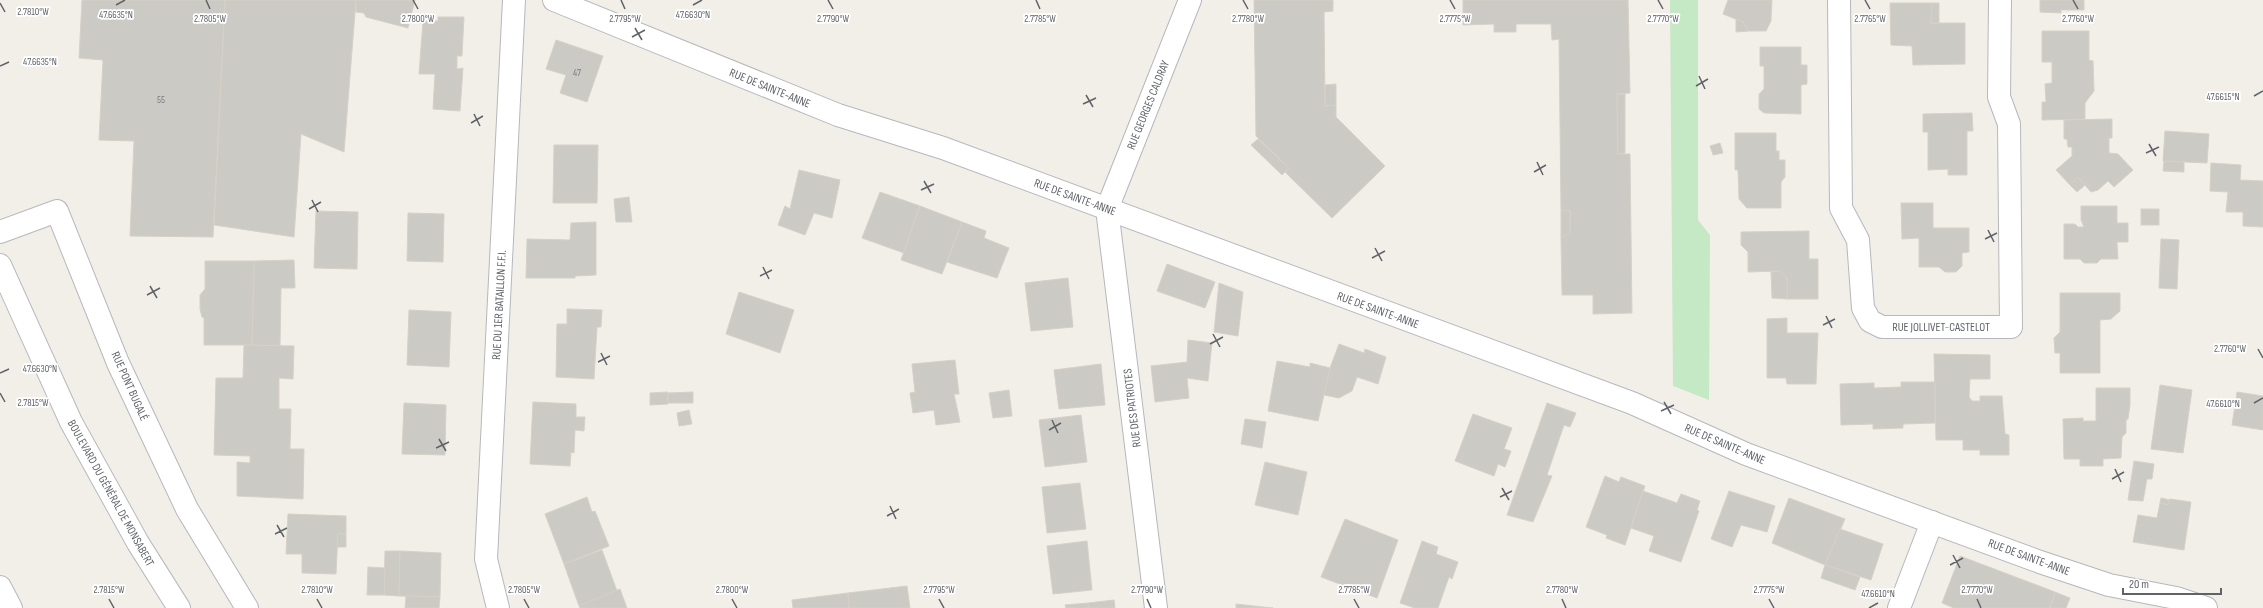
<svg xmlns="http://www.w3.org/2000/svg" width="2263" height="608" font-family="'Sofia Sans Condensed',sans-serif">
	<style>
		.green { fill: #c5e8c5 }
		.building { fill: #cccac5; stroke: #d6d1c6 }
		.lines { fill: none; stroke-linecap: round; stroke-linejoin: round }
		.minor-casing { stroke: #b5b8bc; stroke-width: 24 }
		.tertiary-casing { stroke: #b5b8bc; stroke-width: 24 }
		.secondary-casing { stroke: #b6babf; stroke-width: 24 }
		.minor { stroke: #fff; stroke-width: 22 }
		.tertiary { stroke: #fff; stroke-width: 22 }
		.secondary { stroke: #fff; stroke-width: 22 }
		.ticks { fill: none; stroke: #5f6368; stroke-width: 1.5 }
		.labels { text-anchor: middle; stroke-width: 3.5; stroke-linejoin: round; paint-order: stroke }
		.number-label { font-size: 10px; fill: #7a7d7f }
		.street-label { font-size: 12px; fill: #5f6368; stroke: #fff }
		.ticks-label { font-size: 10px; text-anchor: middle; fill: #5f6368; stroke: #fff; stroke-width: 3.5; stroke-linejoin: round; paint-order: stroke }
	</style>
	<rect width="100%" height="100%" fill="#f1efe8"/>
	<path class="green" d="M1670,0h28v220l12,15 -1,165 -36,-14z"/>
	<g class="building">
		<path d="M82,0h143l-12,237 -83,-1 4,-95 -35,-1 4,-80 -24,-2z"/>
		<path d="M225,0h131l-12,152 -43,-18 -7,103 -80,-12z"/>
		<path d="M356,0h59l-7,28 -42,-11 -2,-4 -8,-1z"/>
		<path d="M1254,0h79v11l-9,1 1,94 11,-1v12l49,49 -53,52 -47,-46 4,-4 -33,-32z"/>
		<path d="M1463,0h165l2,93 -13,1 1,60h12l2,159 -39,1v-19h-31l-1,-56 2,-3 7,-2v-23l-9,-1 -2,-171 -7,1 -1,-16h-35v8h-22v-8l-31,1z"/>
		<path d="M1728,0h44l-1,21 -5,10h-17l-6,-9 -20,-8z"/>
		<path d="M2040,0h44v10h-23v3l-21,-1z"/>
		<path d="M1890,3h42l-1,20h34v41l-52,1 -1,-19 -21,-1z"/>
		<path d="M1932,3h7v20h-8z"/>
		<path d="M438,17h26l-2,39h-5v13l6,-1 -3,43 -27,-2 2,-35h-16l4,-53h15z"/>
		<path d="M1736,19l7,3 6,9 -13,1z"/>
		<path d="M2042,31h47v29l4,1 1,30 -9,12v16l-43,1v-18h4l-1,-18 7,-1v-21h-10z"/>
		<path d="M556,40l47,16 -16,46 -27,-9 6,-18 -20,-6z"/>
		<path d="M1760,47h41v18h6v19l-6,1v29l-37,-1 -5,-4v-15l5,-5v-23h-4z"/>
		<path d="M1336,84v21l-11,1v-21z"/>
		<path d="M1617,94h8v59l-7,1z"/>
		<path d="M1972,113l1,18h-6v44h-19v-6l-20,1v-38h-5v-18z"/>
		<path d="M2112,119v19h-3v15l9,1 15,16 -19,17 -6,-6 -10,9 -7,2 -13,-15 -8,8 -14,-15 16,-14v-9h-4l-1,-8h-3v-19z"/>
		<path d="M2165,131l44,3 -2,29 -44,-2z"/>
		<path d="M1735,133h41v18h3v9h6v17l-4,5v26h-34l-8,-9 -1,-29h-3z"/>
		<path d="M1258,139l31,29 -7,7 -31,-30z"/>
		<path d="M1720,143l3,10 -10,2 -3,-9z"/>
		<path d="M554,145h44l-1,58h-44z"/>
		<path d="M2164,161l20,1v10l-21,-1z"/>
		<path d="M2211,163l30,2 -1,15 23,1v46l-20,-1v-14h-17l2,-20 -18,-1z"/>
		<path d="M799,170l41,10 -8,38 -18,-5 -9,22 -27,-10 7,-19 5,3z"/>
		<path d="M2078,177l7,8 -8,7 -7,-7z"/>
		<path d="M880,192l40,14 -16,47 -42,-15z"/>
		<path d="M629,197l3,25h-16l-2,-23z"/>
		<path d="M1901,203h32v25h36v24l-7,1v13l-6,6h-11l-6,-5h-20v-29l-17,1z"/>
		<path d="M920,206l42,16 -20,52 -41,-14z"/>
		<path d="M2081,206h36v17h11v19h-11l1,17h-17l-4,4h-13l-4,-4h-16v-35h11l3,3h6l-3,-7z"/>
		<rect x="2141" y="209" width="18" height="16"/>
		<path d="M1561,210l9,1v23l-7,2 -2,3z"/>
		<path d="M316,211l42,1 -1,57 -43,-1z"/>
		<path d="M408,213l36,1 -1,48 -36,-1z"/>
		<path d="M596,222v53l-21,1v2h-49l1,-39 43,1 1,-17z"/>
		<path d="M962,222l24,9 -2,7 25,10 -12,30 -50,-16z"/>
		<path d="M1809,231v28h9v40h-31v-21l-7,-7 -32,1v-20l-7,-7v-13z"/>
		<path d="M2161,239l18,1 -2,49 -18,-1z"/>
		<path d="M294,260l1,28h-14l-1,58 -28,-1 2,-84z"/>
		<path d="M205,261h49l-2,84h-48v-27l-2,-1 -2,-8v-14l5,-6z"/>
		<path d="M1167,264l48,18 -10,26 -48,-17z"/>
		<path d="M1780,271l7,7v21l-15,-1 -1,-26z"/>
		<path d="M1068,278l5,49 -42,4 -6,-48z"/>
		<path d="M1219,283l24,9 -5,44 -24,-4z"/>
		<path d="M739,292l55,18 -14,43 -54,-19z"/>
		<path d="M2060,293h60v18l-9,8 -11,1v53h-40v-20h-5l-1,-15 6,-6z"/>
		<path d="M567,309l35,1 -1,17h-4l-3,52 -38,-2 1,-53h10z"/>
		<path d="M409,310l42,2 -2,55 -42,-2z"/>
		<path d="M1787,318v15h31l-2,51h-29l-1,-6h-19v-59z"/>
		<path d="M1188,340l24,3 -4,38 -21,-3 2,20 -34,4 -4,-36 36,-4z"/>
		<path d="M1339,344l25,9 1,-4 21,8 -8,27 -21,-7 -5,14 -13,7 -15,-3 6,-27z"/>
		<path d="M244,345l50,1 -1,33 -14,-1v31h12l-1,40h14l-1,50 -66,-3v-34l13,1v-7l-36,-1 2,-77h27z"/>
		<path d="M1934,354l56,1v24h-20l-1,18 3,4h8v-5h22l3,38 4,1v20h-29v-5h-17v-10h-27z"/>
		<path d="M955,360l4,34h-5l6,28 -24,3 -2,-15 -21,3 -3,-20 5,-1 -3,-28z"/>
		<path d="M1277,361l33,6v-4l20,5 -12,53 -50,-10z"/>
		<path d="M1101,364l4,41 -46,4 -5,-39z"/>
		<path d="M1901,382h34v41l-32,1v4l-30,1v-5l-32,1 -1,-41 34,-1v5l27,-1z"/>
		<path d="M2160,385l32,5 -9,63 -32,-4z"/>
		<path d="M2096,388h34v17l-2,14 -2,1v13l-4,4 -1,21 -18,1v7h-23v-7h-16l-1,-40 20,-1v3h13z"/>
		<path d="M1009,390l3,26 -19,2 -4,-25z"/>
		<path d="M668,392v12l-18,1v-12z"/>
		<path d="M693,392v11h-25v-10z"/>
		<path d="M2237,392l26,4v34l-31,-5z"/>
		<path d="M533,402l43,2v13h9l-1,14 -9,-1 -1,23 -3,-1 -1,14 -40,-2z"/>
		<path d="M404,403l42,2 -1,50 -43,-1z"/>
		<path d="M1547,403l29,10 -6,14 -6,-2 -17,50 5,1 -19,46 -26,-7z"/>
		<path d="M689,410l3,14 -13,2 -2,-13z"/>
		<path d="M1473,414l39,14 -8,21 7,2 -6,16 -7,-3 -4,12 -39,-15z"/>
		<path d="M1081,415l6,47 -42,5 -6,-47z"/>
		<path d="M1245,419l21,3 -4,26 -21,-4z"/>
		<path d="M2134,461l20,3 -2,15h-5l-4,22 -15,-1z"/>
		<path d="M1265,462l42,10 -9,43 -43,-10z"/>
		<path d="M1605,476l14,6 2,-5 24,9 -20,59 -19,-7 1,-3 -21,-8z"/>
		<path d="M1080,483l6,46 -39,4 -5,-46z"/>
		<path d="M1643,491l34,12 4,-9 19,7 -3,9 2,1 -18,51 -32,-11 5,-15 -23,-8z"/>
		<path d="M1729,491l46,15 -8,26 -26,-7 -9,22 -21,-8z"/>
		<path d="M587,497l5,15 3,-1 14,35 -45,18 -19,-50z"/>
		<path d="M1789,498l56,21 -20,46 -53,-22z"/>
		<path d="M2161,498l9,2 -2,5 -8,-2z"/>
		<path d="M2170,499l21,3 -7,48 -51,-8 5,-27 19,3 3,-15 8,2z"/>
		<path d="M288,514l58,2v18l-8,-1 -2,41 -34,-1v-19h-16z"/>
		<path d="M1345,519l53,21 -21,58 -56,-21z"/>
		<path d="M1840,529l43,15 -12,36 -46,-15z"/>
		<path d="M338,533l8,1v13h-9z"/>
		<path d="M1087,541l5,49 -39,4 -6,-48z"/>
		<path d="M1422,541l16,6 -2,7 22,8 -6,17 -3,-2 -11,31h-23l-15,-5z"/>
		<path d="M602,550l15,41 -38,15 -15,-42z"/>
		<path d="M385,551h15l-1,45 -15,-1z"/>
		<path d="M400,551l41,2 -1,44 -41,-1z"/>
		<path d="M1960,556l95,36 -5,16h-96l-12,-5z"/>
		<path d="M1825,565l35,12 -5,13 -34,-12z"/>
		<path d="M368,567l17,1 -1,27h-17z"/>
		<path d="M907,586l3,22h-61l-1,-15z"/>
		<path d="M620,589l7,19h-47l-1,-2z"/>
		<path d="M2055,592l15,6 -4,10h-16z"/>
		<path d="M848,593l1,15h-56l-1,-8z"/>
		<path d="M406,596l34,1 -1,11h-34z"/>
		<path d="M1114,600l1,8h-27v-5z"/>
		<path d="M1088,603v5h-22l-1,-3z"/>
		<path d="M1236,604l37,4h-37z"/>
	</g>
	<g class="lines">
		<g class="minor-casing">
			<g id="minor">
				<path d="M1839,0l2,208 17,32 5,68 7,13 12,6h129l-2,-203 -10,-27 1,-97"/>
				<path d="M0,232l57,-21 61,152 69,146 60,99"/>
				<path d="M0,587l11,21"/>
				<path d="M498,608l-12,-49 28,-559"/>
				<path d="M1156,608l-49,-399 83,-209"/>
				<path d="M1899,608l33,-86"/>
			</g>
		</g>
		<g class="tertiary-casing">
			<path id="tertiary" d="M554,0l284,115 105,33 689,255 114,51 294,108 69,23 67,13 30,10"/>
		</g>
		<g class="secondary-casing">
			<path id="secondary" d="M0,265l71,157 67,121 41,65"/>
		</g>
		<use href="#minor" class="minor"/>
		<use href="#tertiary" class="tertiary"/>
		<use href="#secondary" class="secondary"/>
	</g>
	<path class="ticks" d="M206,0l4,9M413,0l5,9M621,0l4,9M828,0l5,9M1036,0l4,9M1243,0l5,9M1450,0l5,9M1658,0l5,9M1865,0l5,9M2073,0l5,9M0,3l5,9M116,5l9,-5M693,5l9,-5M635,28l7,12M632,37l13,-7M0,66l9,-4M1699,76l6,13M1696,86l12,-7M1086,95l7,12M2254,96l9,-5M1083,104l13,-6M474,114l6,12M471,123l12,-7M2149,144l7,12M2146,153l13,-6M1537,162l6,13M1534,172l12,-7M924,181l7,12M921,190l13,-6M312,200l6,12M309,209l12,-7M1988,230l6,12M1985,239l12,-6M1375,248l7,13M1372,258l13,-7M763,267l6,12M760,276l12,-6M150,286l7,12M147,295l13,-7M1826,316l6,12M1823,325l12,-6M1213,334l7,13M1210,344l13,-7M2258,349l5,9M601,353l6,12M598,362l12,-6M0,373l9,-4M0,393l5,9M1664,402l7,12M2254,403l9,-5M1661,411l13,-6M1052,420l6,13M1049,430l12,-7M439,439l7,12M436,448l13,-6M2115,469l6,13M2112,479l12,-7M1502,488l7,12M1500,497l12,-6M890,506l6,13M887,516l12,-7M277,525l7,12M275,534l12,-6M1953,555l7,13M1950,565l13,-7M109,599l5,9M317,599l5,9M524,599l5,9M732,599l5,9M939,599l5,9M1147,599l4,9M1354,599l5,9M1562,599l4,9M1769,599l5,9M1977,599l4,9M1869,608l9,-5"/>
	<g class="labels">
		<g class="number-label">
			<text x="577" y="76">47</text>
			<text x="161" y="103">55</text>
		</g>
		<g class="street-label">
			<text transform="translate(770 88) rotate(22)" y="4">RUE DE SAINTE-ANNE</text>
			<text transform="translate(1148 105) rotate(-68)" y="4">RUE GEORGES CALDRAY</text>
			<text transform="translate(1075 197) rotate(20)" y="4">RUE DE SAINTE-ANNE</text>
			<text transform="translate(499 305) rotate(-87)" y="4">RUE DU 1ER BATAILLON F.F.I.</text>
			<text transform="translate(1378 310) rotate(20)" y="4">RUE DE SAINTE-ANNE</text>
			<text x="1941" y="331">RUE JOLLIVET-CASTELOT</text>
			<text transform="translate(130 386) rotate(66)" y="4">RUE PONT BUGALÉ</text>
			<text transform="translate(1132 408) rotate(-97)" y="4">RUE DES PATRIOTES</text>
			<text transform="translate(1725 444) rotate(23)" y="4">RUE DE SAINTE-ANNE</text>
			<text transform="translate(111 493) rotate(61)" y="4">BOULEVARD DU GÉNÉRAL DE MONSABERT</text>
			<text transform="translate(2029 557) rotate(20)" y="4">RUE DE SAINTE-ANNE</text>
		</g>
	</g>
	<g class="ticks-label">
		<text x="33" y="15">2.7810°W</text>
		<text x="116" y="18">47.6635°N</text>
		<text x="693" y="18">47.6630°N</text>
		<text x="210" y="22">2.7805°W</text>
		<text x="418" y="22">2.7800°W</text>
		<text x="625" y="22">2.7795°W</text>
		<text x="833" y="22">2.7790°W</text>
		<text x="1040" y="22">2.7785°W</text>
		<text x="1248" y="22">2.7780°W</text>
		<text x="1455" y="22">2.7775°W</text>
		<text x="1663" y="22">2.7770°W</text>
		<text x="1870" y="22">2.7765°W</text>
		<text x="2078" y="22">2.7760°W</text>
		<text x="40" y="65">47.6635°N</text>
		<text x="2223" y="100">47.6615°N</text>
		<text x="2230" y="352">2.7760°W</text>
		<text x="40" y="372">47.6630°N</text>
		<text x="33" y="406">2.7815°W</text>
		<text x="2223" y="407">47.6610°N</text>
		<text x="109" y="593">2.7815°W</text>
		<text x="317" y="593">2.7810°W</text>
		<text x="524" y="593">2.7805°W</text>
		<text x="732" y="593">2.7800°W</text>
		<text x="939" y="593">2.7795°W</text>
		<text x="1147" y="593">2.7790°W</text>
		<text x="1354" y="593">2.7785°W</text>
		<text x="1562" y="593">2.7780°W</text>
		<text x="1769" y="593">2.7775°W</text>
		<text x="1977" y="593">2.7770°W</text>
		<text x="1878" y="597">47.6610°N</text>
	</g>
	<path d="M2123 588v6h98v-6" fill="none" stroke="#5f6368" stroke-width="2"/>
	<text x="2129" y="588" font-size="12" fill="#5f6368" stroke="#ffffff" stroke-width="3" paint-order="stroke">20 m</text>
</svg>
